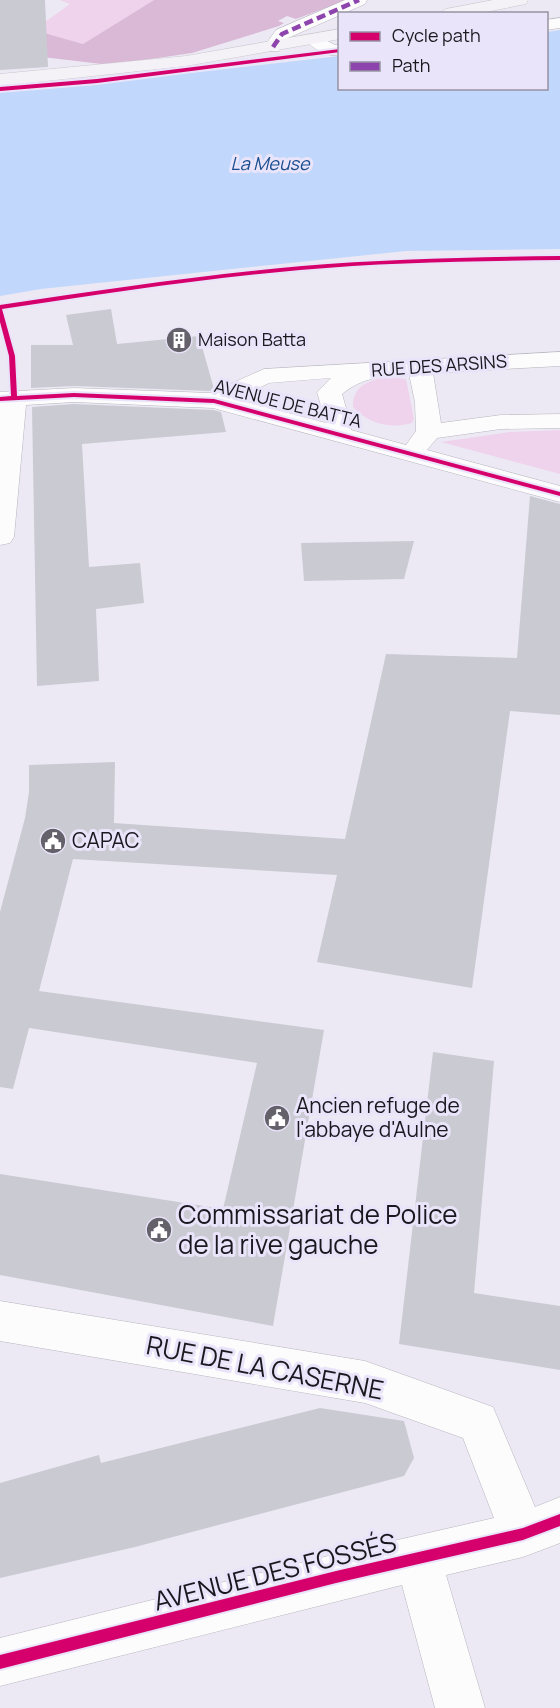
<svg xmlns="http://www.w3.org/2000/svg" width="560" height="1708" font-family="Manrope,sans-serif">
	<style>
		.green { fill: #efd2ec }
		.forest { fill: #dab9d7 }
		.water { fill: #c1d8fc }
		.building { fill: #cacad2 }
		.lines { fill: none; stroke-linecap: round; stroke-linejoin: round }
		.minor-casing { stroke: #b7b5bd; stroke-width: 1 }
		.major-casing { stroke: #cac9ce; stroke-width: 1 }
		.minor { fill: #fcfcfd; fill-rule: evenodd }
		.major { fill: #f4f1f7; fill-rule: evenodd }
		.quiet { stroke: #8e44ad; stroke-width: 4.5; stroke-dasharray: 9 4.5; stroke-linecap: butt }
		.cycleway-casing { stroke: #e9e4f9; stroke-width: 4 }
		.cycleway { fill: #d6006c; fill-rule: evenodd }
		.labels { text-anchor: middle; stroke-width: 6; stroke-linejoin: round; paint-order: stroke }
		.far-water-label { font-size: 18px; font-style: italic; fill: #1a4d90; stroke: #e9e4f9 }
		.far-poi-label { font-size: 18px; fill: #1a181f; stroke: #e9e4f9; text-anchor: start }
		.far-street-label { font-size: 18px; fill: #1a181f; stroke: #e9e4f9 }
		.poi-label { font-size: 21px; fill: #1a181f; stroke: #e9e4f9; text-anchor: start }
		.near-poi-label { font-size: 26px; fill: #1a181f; stroke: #e9e4f9; text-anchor: start }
		.near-street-label { font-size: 26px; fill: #1a181f; stroke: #e9e4f9 }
	</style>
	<rect width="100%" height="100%" fill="#ece9f4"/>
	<g class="green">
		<path d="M60,0h94l-71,44 -49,-14 36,-26z"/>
		<path d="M388,377l18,2 8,40 -2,4c-21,6 -44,1 -59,-16 -1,-21 16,-27 35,-30z"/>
		<path d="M560,430v44l-119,-32 69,-10z"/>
	</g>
	<path class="forest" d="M154,0h193l-51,19 -9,-3 -9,5 6,2 -5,3 -87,27 -82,12 -110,-13 34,-22 49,14z"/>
	<path class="water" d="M560,30v219l-154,2 -365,38 -41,7v-204l102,-9 237,-27 1,32h206l1,-56z"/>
	<g class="building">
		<path d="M0,0h45l3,67 -48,3z"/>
		<path d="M111,309l6,35 82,-8 15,53 -4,2 -136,-5 -43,2v-43h42l-7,-30z"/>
		<path d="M74,404l139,6 8,2 5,20 -144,12 7,123 51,-4 4,40 -48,6 3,72 -62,5 -5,-279z"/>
		<path d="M530,496l30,8v211l-50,-4 -38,277 -155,-26 20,-87 -264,-16 -34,132 285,39 -51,296 -273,-51v-101l223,35 34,-146 -228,-35 -16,61 -13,-2v-175l25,-94 4,-26v-27l86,-3 -1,61 231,16 41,-185 131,4z"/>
		<path d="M414,541l-10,38 -100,2 -3,-38z"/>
		<path d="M433,1052l61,9 -20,232 86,13v64l-161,-26z"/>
		<path d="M320,1408l84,13 10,37 -10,18 -269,71 -135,31v-95l99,-28 2,8z"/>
	</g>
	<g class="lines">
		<g class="minor-casing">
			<g id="minor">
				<path d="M345,0h22l-2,4 -77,34 -9,13h-12l-3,-4 12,-17z"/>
				<path d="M560,18v10l-14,2v-10z"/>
				<path d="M314,34l21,11h5v10c-14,2 -26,-5 -35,-16l3,-4z"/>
				<path d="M560,352v14l-127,7 8,50 60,-8 59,-1v14l-59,1 -64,9 -10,12 133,36v16l-347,-94 -139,-6 -48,3 -12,132 -4,6 -10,2v-153l74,-4 136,5 54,-24zM409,374l6,28 1,29 -10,14 -55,-15 -1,-8 -8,-28c21,-17 41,-18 67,-20zM331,378l-14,14 9,31 -90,-24 33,-16z"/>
				<path d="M0,1301l365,60 128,46 42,100 25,-10v46l-37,14 -77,18 39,133h-50l-33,-123 -402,101v-48l336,-84 158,-36 -31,-80 -98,-35 -365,-62z"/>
			</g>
		</g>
		<g class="major-casing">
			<g id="major">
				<path d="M493,0h35l-2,4 -50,10h-38l8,-5z"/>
				<path d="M340,29v10l-154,27 -186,20v-12l186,-18z"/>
			</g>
		</g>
		<use href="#minor" class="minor"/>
		<use href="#major" class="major"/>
		<path class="quiet" d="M273,47l9,-13 77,-34"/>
		<g class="cycleway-casing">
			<g id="cycleway">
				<path d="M340,49v3l-243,31 -97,8v-4l97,-8z"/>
				<path d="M560,256v4c-87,1 -173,2 -260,10 -100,9 -199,24 -298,39l13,47 2,40 57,-3 140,6 346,93v4l-346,-93 -140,-6 -74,4v-4l11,-1 -2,-40 -9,-34v-17c100,-15 201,-30 302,-39 85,-7 172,-9 258,-10z"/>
				<path d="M560,1514v12l-37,14 -187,43 -336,86v-14l336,-84 187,-43z"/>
			</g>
		</g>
		<use href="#cycleway" class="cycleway"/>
	</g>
	<defs>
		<g id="building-disc" transform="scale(1.35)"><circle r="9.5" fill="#64616a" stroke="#e9e4f9"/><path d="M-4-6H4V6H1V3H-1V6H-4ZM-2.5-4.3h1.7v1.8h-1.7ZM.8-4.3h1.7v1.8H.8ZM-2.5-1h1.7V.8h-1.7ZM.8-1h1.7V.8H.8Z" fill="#fff"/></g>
		<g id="civic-disc" transform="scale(1.35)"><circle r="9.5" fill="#64616a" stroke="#e9e4f9"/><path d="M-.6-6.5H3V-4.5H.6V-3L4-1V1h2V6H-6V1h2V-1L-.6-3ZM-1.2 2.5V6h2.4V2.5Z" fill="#fff"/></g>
	</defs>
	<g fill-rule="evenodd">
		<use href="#building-disc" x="179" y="340"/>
		<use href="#civic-disc" x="53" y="841"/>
		<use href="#civic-disc" x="277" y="1118"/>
		<use href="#civic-disc" x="159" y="1230"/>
	</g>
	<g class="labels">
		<g class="far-water-label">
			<text x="270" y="170">La Meuse</text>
		</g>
		<g class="far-poi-label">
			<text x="198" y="346">Maison Batta</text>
		</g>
		<g class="far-street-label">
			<text transform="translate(439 366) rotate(-4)" y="6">RUE DES ARSINS</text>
			<text transform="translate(288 404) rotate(14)" y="6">AVENUE DE BATTA</text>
		</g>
		<g class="poi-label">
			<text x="72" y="848">CAPAC</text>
			<text x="296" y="1113">Ancien refuge de<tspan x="296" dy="24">l'abbaye d'Aulne</tspan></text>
		</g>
		<g class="near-poi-label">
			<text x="178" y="1224">Commissariat de Police<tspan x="178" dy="30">de la rive gauche</tspan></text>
		</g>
		<g class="near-street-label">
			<text transform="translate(265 1368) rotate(11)" y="9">RUE DE LA CASERNE</text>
			<text transform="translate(275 1572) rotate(-14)" y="9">AVENUE DES FOSSÉS</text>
		</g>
	</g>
	<rect x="338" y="12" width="210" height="78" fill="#e9e4f9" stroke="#9692a2" stroke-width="1.5"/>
	<rect x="350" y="32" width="30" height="9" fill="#d6006c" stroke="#9692a2" stroke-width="1.5"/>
	<text x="392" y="42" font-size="18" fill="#1a181f">Cycle path</text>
	<rect x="350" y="62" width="30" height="9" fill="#8e44ad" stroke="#9692a2" stroke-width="1.5"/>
	<text x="392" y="72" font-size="18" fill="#1a181f">Path</text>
</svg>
